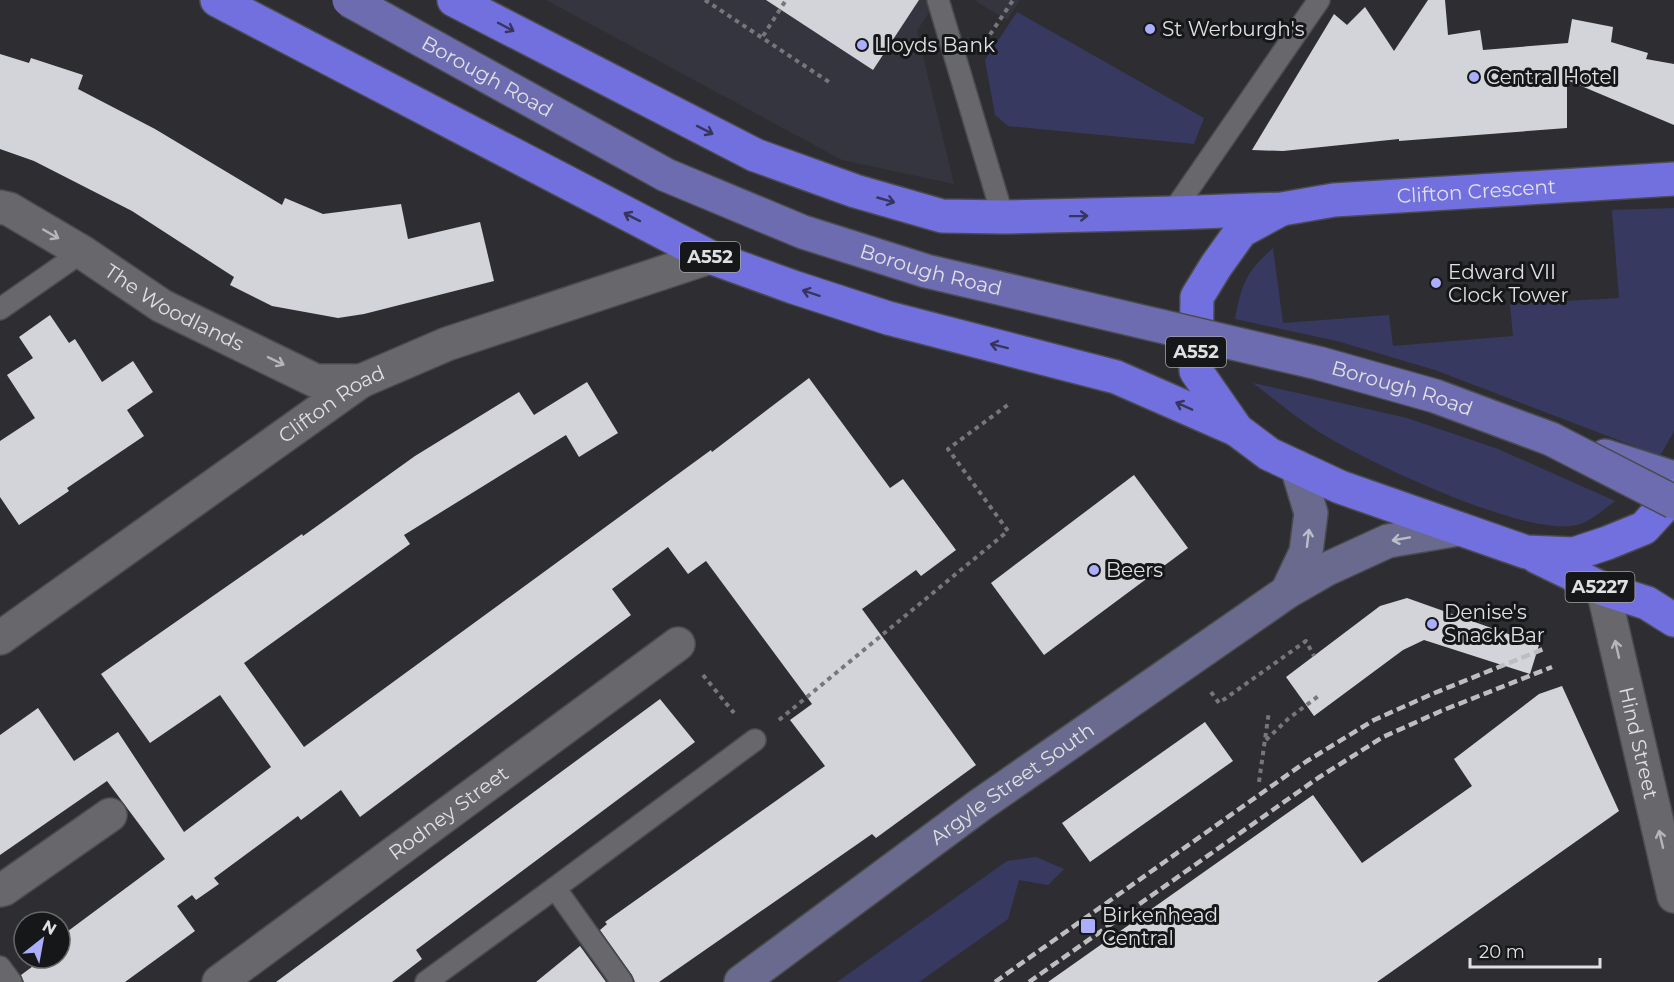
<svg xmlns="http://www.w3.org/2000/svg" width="1674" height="982" font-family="Montserrat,sans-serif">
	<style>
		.built { fill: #34353f }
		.green { fill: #383960 }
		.building { fill: #d3d4d9 }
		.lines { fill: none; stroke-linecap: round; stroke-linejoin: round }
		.lane-casing { stroke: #4a4b4e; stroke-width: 24 }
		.street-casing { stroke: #4a4b4e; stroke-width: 36 }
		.secondary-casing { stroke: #4a4b4e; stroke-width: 36 }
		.primary-casing { stroke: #4a4b4e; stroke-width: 36 }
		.highway-casing { stroke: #4a4b4e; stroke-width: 36 }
		.path { stroke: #77777b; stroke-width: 4; stroke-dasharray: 4.5 4.5; stroke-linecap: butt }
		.lane { stroke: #67676c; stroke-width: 21 }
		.street { stroke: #67676c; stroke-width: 33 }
		.secondary { stroke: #6a6a8e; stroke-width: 33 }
		.primary { stroke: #6e6cb0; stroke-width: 33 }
		.highway { stroke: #7270de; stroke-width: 33 }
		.rail { stroke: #bdbec0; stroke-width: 4.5; stroke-dasharray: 9 4.5; stroke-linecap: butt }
		.primary-bridge-casing { stroke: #4a4b4e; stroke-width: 36; stroke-linecap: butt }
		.primary-bridge { stroke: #6e6cb0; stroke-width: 33 }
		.oneway { stroke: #36365d }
		.oneway2 { stroke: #b5b6b9 }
		.oneway3 { stroke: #bcbdc9 }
		.poi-dot { fill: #abaffb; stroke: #161718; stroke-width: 2 }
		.labels { text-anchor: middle; stroke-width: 6; stroke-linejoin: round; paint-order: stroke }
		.shield { fill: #161718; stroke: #a3a4a5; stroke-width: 1.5 }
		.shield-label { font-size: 18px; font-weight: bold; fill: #dfe0e2 }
		.poi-label { font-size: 20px; fill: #dfe0e2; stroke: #161718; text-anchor: start }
		.street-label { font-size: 20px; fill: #dfe0e2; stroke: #161718 }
	</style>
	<rect width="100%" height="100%" fill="#2e2e32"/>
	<g class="built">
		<path d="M546,0h391l-20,31 37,153 -112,-24z"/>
		<path d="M974,0h46l-13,20z"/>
	</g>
	<g class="green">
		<path d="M1017,12l187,106 -10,26 -186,-18 -13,-11 -10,-55z"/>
		<path d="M1674,208v223l-14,25 -225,-86 -98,-29 -102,-22c7,-36 11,-47 38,-71l10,75 106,-8 4,31 120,-10 -3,-32 109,-6 -7,-88z"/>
		<path d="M1253,383l154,35 91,31 117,52c-12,9 -25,21 -39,24 -50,13 -216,-66 -260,-95 -22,-14 -42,-31 -63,-47z"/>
		<path d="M1036,857l28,12 -16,16 -29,-5 -11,39 -89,63h-82l170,-121z"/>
	</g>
	<g class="building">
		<path d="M766,0h153l-46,70z"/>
		<path d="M1428,0h17l3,35 32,-5 3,20 85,-7 4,-24 41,8 -2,15 37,11 -2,6 28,5v61l-107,-45v48l-168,13v-2l-116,12 -31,-1 82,-136 13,11 18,-18 29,44z"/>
		<path d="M0,54l29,9 2,-5 52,17 -5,14 77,40 127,76 3,-7 38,16 78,-10 7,35 72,-17 14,59 -130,33 -26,4 -66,-12 -42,-21 4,-8 -102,-66 -98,-50 -34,-12z"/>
		<path d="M50,315l19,28 6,-4 27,43 31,-21 20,31 -26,18 17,26 -77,52 2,3 -50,34 -19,-28v-56l35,-23 -28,-43 26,-17 -14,-21z"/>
		<path d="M809,378l81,110 13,-9 53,71 -35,26 -5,-6 -54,39 114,156 -100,73 -4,-4 -213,148h-24l-3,-7 -32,-45 7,-6 -2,-2 220,-156 -35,-46 22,-16 -106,-143 -18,13 -20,-27 -56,42 19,26 -271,202 -19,-27 -40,30 -3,-4 -84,62 5,6 -23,16 -4,-5 -15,11 18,25 -70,51h-101l-3,-7 23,-17h16v-21l105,-78 -58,-78 -107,74v-120l38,-27 36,53 44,-29 66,100 87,-65 -51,-72 -70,48 -49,-69 201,-140 1,2 38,-27 74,-53 104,-64 15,23 53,-33 31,51 -39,24 -13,-22 -162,100 6,9 -166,119 60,84 407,-297 1,2z"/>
		<path d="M1134,475l54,73 -144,107 -53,-72z"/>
		<path d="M1407,598l132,47 -9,29 -106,-34 -21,10 -89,66 -28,-39 94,-71z"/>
		<path d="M1562,686l57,125 -242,171h-329l265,-187 49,68 110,-77 -18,-27 85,-65z"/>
		<path d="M660,699l35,43 -279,208 6,9 -30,23h-116z"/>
		<path d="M1205,722l28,39 -143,101 -28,-39z"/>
		<path d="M580,946l26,36h-70z"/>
	</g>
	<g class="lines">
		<g class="lane-casing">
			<g id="lane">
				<path d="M938,0l65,217"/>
				<path d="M1172,213l147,-213"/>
				<path d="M0,309l82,-57"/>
				<path d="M555,888l200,-148"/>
				<path d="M0,967l11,15"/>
				<path d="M426,982l129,-94 67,94"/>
			</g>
		</g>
		<g class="street-casing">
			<g id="street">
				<path id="s1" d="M0,207l9,2 73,43 80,54 154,75h45"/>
				<path id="s2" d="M1603,589l71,307"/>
				<path id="s3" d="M0,638l361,-257 86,-37 263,-87"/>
				<path d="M0,890l4,-1 106,-74"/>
				<path id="s4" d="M219,982l459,-338"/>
			</g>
		</g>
		<g class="secondary-casing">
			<g id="secondary">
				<path d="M1287,592l19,-40 5,-39 -14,-46"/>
				<path id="s5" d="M741,982l239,-177 307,-213 40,-23 61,-28 71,-12"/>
			</g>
		</g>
		<g class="primary-casing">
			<path id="primary" d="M1605,456l69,22"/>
		</g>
		<g class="highway-casing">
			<g id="highway">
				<path d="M217,0l493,257 83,30 95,31 228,59 121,53"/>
				<path id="s6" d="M454,0l301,155 100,36 87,25 61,1 169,-4 110,-4 52,-9 340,-21"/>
				<path d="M1278,211l-37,20 -25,35 -19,31 -1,74 41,59 32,24 71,33 186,65 48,2 33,-11 37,-15 30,-33"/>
				<path d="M1537,557l66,32 44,14 27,17"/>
			</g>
		</g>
		<g class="path">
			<path d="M705,0l124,82"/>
			<path d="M763,36l23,-36"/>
			<path d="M985,42l28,-42"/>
			<path d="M703,675l31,38"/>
			<path d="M1211,692l8,11 87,-62 8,15"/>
			<path d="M779,720l229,-189 -60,-82 61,-45"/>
			<path d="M1266,740l22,-21 33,-25"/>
			<path d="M1259,782l10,-71"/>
		</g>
		<use href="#lane" class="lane"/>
		<use href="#street" class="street"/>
		<use href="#secondary" class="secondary"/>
		<use href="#primary" class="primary"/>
		<use href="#highway" class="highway"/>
		<g class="rail">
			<path d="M995,982l312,-221 67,-41 58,-26 114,-46"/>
			<path d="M1029,982l289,-204 65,-41 58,-26 111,-44"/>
		</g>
		<g class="primary-bridge-casing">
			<g id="primary-bridge">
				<path id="s7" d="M349,0l317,175 137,57 123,39 392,92 117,33 116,43 123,63"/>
			</g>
		</g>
		<use href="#primary-bridge" class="primary-bridge"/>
	</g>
	<defs><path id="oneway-shaft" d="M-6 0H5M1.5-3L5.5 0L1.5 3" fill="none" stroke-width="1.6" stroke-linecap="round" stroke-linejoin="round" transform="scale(1.5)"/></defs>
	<g class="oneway">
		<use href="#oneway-shaft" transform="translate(506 27) rotate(28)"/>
		<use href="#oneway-shaft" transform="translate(705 130) rotate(27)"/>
		<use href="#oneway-shaft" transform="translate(886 200) rotate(16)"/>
		<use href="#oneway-shaft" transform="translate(1079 216) rotate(-1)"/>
		<use href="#oneway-shaft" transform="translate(632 217) rotate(-153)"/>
		<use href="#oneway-shaft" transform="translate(811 293) rotate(-162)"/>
		<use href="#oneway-shaft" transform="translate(999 346) rotate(-166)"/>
		<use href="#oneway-shaft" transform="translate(1184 406) rotate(-156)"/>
	</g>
	<g class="oneway2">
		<use href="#oneway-shaft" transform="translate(51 234) rotate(30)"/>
		<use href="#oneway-shaft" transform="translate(276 361) rotate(26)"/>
		<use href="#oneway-shaft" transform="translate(1617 649) rotate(-103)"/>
		<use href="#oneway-shaft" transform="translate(1661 839) rotate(-103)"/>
	</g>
	<g class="oneway3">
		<use href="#oneway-shaft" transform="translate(1308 538) rotate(-83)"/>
		<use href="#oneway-shaft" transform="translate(1401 539) rotate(170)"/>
	</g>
	<g class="poi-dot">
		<circle cx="1150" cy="29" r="6"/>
		<circle cx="862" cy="45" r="6"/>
		<circle cx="1474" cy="77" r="6"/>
		<circle cx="1436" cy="283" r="6"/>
		<circle cx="1094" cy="570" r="6"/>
		<circle cx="1432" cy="624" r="6"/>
		<rect x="1080" y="918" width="16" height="16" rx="3"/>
	</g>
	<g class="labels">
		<g class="shield">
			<rect x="680" y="242" width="60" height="30" rx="4.5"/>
			<rect x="1166" y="337" width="60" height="30" rx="4.5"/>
			<rect x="1565.5" y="572" width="69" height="30" rx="4.5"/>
		</g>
		<g class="shield-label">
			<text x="710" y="263">A552</text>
			<text x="1196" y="358">A552</text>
			<text x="1600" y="593">A5227</text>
		</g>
		<g class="poi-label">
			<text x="1162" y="36">St Werburgh's</text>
			<text x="874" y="52">Lloyds Bank</text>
			<text x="1486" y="84">Central Hotel</text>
			<text x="1448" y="279">Edward VII<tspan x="1448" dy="23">Clock Tower</tspan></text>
			<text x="1106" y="577">Beers</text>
			<text x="1444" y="619">Denise's<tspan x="1444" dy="23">Snack Bar</tspan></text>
			<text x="1102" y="922">Birkenhead<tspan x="1102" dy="23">Central</tspan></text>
		</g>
		<g class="street-label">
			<text dy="7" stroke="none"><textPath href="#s7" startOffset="158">Borough Road</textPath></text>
			<text dy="7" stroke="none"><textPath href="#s6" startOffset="1071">Clifton Crescent</textPath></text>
			<text dy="7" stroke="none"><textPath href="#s7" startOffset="644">Borough Road</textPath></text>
			<text dy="7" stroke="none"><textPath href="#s1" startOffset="202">The Woodlands</textPath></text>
			<text dy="7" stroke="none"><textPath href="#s7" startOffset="1130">Borough Road</textPath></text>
			<text dy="7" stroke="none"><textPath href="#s3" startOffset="406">Clifton Road</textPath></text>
			<text dy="7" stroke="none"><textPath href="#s2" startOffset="158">Hind Street</textPath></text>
			<text dy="7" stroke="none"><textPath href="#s5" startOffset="336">Argyle Street South</textPath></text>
			<text dy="7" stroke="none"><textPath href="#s4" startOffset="285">Rodney Street</textPath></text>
		</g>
	</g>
	<g transform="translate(42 940) rotate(31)"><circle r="28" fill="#161718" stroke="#666769" stroke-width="1.5"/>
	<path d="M0-4.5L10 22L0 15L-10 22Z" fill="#abaffb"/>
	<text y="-9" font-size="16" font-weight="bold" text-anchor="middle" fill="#dfe0e2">N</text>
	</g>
	<path d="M1470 958v9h130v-9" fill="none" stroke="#dfe0e2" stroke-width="3"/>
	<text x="1479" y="958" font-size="18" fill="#dfe0e2" stroke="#161718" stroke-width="4.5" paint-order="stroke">20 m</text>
</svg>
